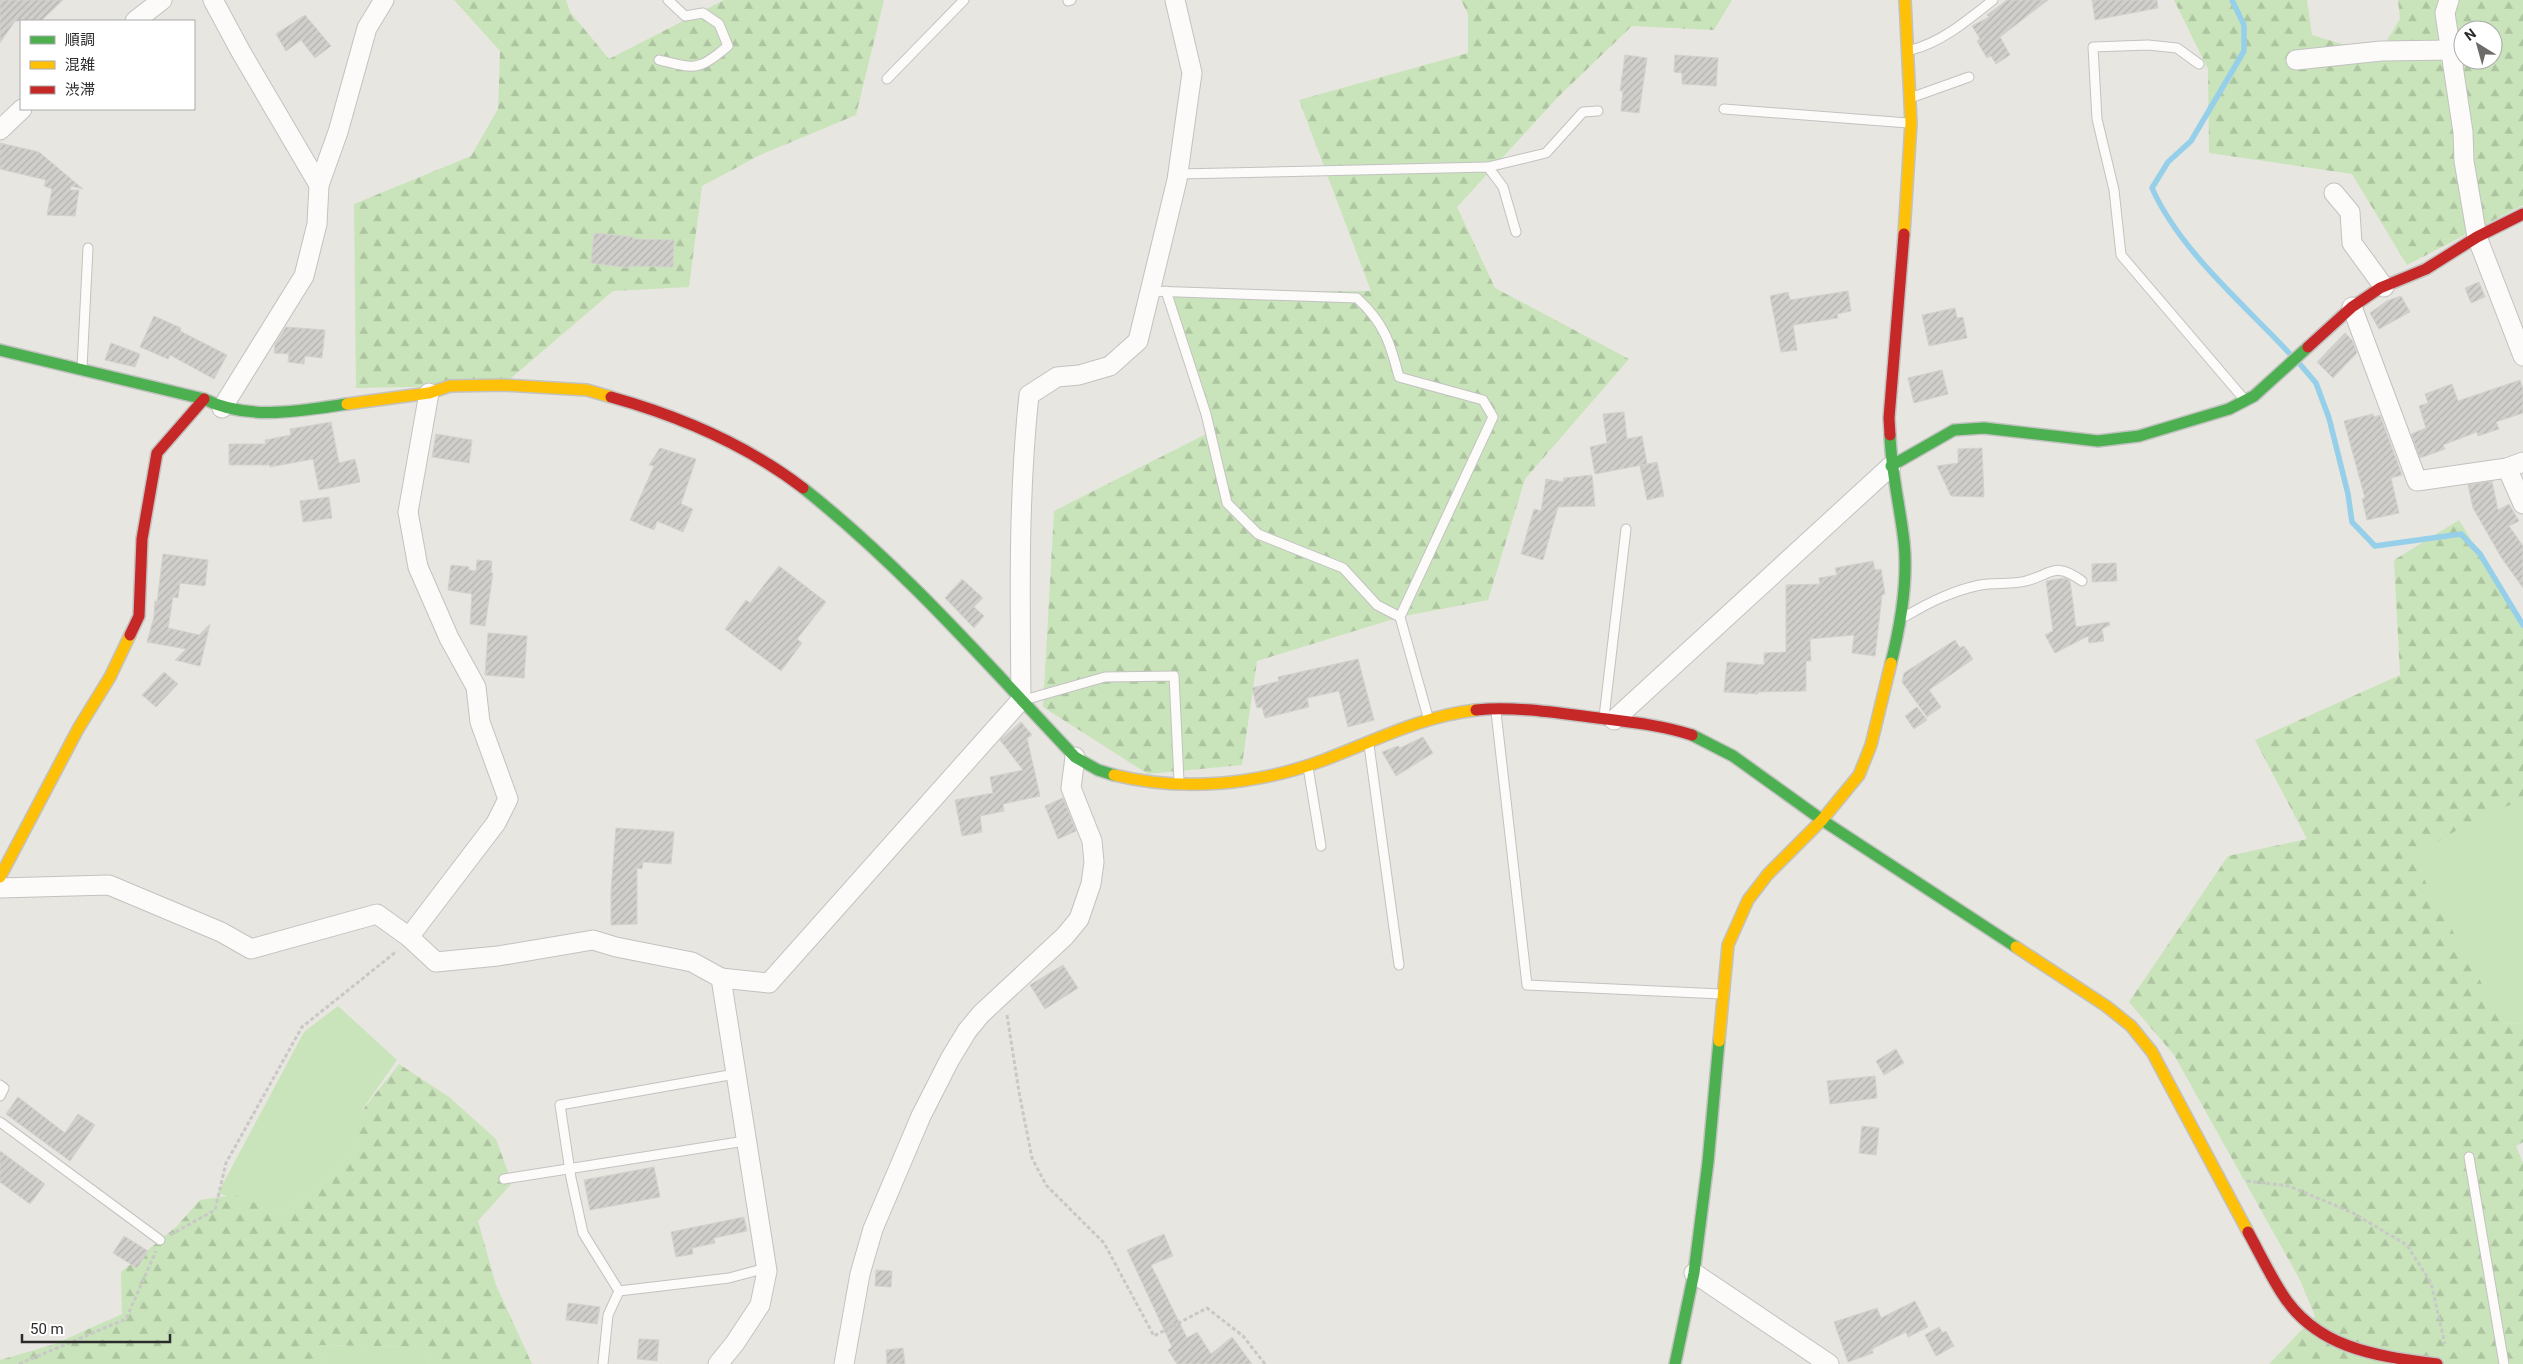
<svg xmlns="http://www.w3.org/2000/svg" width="2523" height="1364" font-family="Roboto,'Noto Sans JP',sans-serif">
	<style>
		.grass { fill: #c9e4ba }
		.forest { fill: url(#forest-firs); fill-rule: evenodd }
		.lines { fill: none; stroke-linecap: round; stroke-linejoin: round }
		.stream { stroke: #95cfe9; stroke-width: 5.5 }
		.building { fill: url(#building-hatch); stroke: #d3d2cd }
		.lane-casing { stroke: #c2c2c1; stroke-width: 11 }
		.street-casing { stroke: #c2c2c1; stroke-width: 21 }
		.fast-casing { stroke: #c2c2c1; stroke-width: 14 }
		.slow-casing { stroke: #c2c2c1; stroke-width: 14 }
		.jam-casing { stroke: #c2c2c1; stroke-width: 14 }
		.path { stroke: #c8c8c7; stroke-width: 3; stroke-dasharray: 4 2.5; stroke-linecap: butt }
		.lane { stroke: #fcfbfa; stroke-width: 9 }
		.street { stroke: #fcfbfa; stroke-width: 19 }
		.fast { stroke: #4caf50; stroke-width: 11 }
		.slow { stroke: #ffc107; stroke-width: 11 }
		.jam { stroke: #c62828; stroke-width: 11 }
	</style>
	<defs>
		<pattern id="forest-firs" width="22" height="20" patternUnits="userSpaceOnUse" patternTransform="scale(1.25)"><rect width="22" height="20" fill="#c9e4ba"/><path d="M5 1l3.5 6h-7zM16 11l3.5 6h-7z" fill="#adc4a0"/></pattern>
		<pattern id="building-hatch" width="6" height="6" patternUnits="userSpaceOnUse" patternTransform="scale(1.25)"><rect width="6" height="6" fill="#d1cfcb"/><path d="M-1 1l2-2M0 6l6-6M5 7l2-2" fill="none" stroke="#b4b2ae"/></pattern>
	</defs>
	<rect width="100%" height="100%" fill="#e8e6e0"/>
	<g class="grass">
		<path d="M2523,797v226l-19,1 -108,-172z"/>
		<path d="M338,1006l59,54 -37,53 -4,33 -27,34 -47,33 -64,-20 86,-161z"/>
		<path d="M315,1345l100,2 14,17h-105z"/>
	</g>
	<g class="forest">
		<path d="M454,0h112l4,12 39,47 115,-59h160l-28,115 -96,40 -58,31 -13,101 -76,4 -110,94 -147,3 -2,-184 117,-48 27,-47 2,-58z"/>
		<path d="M1461,0h271l-18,30 -82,-4 -73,70 -102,111 38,81 134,71 -104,120 -37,121 -88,17 -143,44 -15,104 -94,9 -105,-67 11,-196 156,-79 -44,-141h205l-72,-191 169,-47v-39z"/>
		<path d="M2174,0h133l5,35 66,20 22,-36 -2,-19h125v205l-116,60 -55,-91 -143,-21 -1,-84zM2463,30h30v30h-30z"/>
		<path d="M2459,520l64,105v175l-46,18 -65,39 92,167 19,-1v119l-7,4 7,17v201h-254l46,-48 -15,-36 -126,-225 -45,-53 99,-146 79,-17 -52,-99 145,-65 -6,-115z"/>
		<path d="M399,1064l50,33 47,42 16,44 -34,38 18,64 36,79h-103l-14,-17 -99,-2 8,19h-324v-4l55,-16 67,-30 -1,-42 55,-45 24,-27 35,-5 47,18 47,-33 27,-34 1,-29z"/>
	</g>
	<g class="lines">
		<g class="stream">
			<path d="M2232,0l12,25v26l-53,90 -23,21 -16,26c28,63 92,116 139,167"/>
			<path d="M2299,363l17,20 13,35 19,76 4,28 23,24 86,-12 19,20 43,71"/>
		</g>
	</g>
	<g class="building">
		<path d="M0,0h63l-22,21h-26l-15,22z"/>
		<path d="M2007,0h41l-48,37 10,18 -14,9 -5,-8 -4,2 -10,-17 3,-2 -8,-13 17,-9 -2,-2z"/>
		<path d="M2092,0h65l1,8 -63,12z"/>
		<path d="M305,15l26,31 -16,12 -14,-18 -15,11 -10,-17z"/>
		<path d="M1625,55l22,3 -8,55 -18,-2 2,-20h-3z"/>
		<path d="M1675,55l43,3 -2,28 -34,-2v-11l-8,-1z"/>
		<path d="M0,143l39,9 44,37 -12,-3 -1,4h9l-4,26 -28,-1 5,-26 -8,-3 2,-6 -46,-11z"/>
		<path d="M594,233l39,4v2l41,1 -1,27 -43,-1 -1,2 -38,-5z"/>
		<path d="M2479,282l6,15 -14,6 -6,-15z"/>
		<path d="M1848,291l3,20 -14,3 1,4 -45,7 4,25 -16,2 -11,-56 18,-4 2,8z"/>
		<path d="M2401,296l9,16 -31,17 -9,-16 17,-12z"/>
		<path d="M1955,308l2,10 6,-1 4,21 -38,8 -7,-31z"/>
		<path d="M154,316l27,12 -1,3 47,24 -13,24 -44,-24 -2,4 -28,-12z"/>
		<path d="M286,327l39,3 -3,28 -17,-2 -1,8 -16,-2 1,-8 -15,-1 1,-9z"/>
		<path d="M2345,333l7,7 5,13 -24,25 -16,-16z"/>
		<path d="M111,343l29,11 -5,13 -30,-7z"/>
		<path d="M1942,370l6,24 -34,9 -6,-25z"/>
		<path d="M2520,380l3,9v24l-27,9 3,7 -21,7 -1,-4 -34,13 2,4 -25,9 -9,-24 15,-6 -7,-22 9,-3 -3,-9 27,-10 6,17z"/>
		<path d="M1624,412l3,27 15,-3 5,28 -52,10 -5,-27 17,-4 -4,-29z"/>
		<path d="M2373,414l1,3 6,-2 22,60 -11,3 8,35 -32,7 -5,-21 3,-1 -21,-77z"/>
		<path d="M331,422l8,41 16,-4 5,23 -41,8 -6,-31 -43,8v-2h-41v-21h37l-1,-4 26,-5 -1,-6z"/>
		<path d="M436,434l36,6 -3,23 -37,-6z"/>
		<path d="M660,448l36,11 -15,45 12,5 -10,23 -26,-11 -3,9 -24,-10 24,-54 -5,-1z"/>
		<path d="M1982,448l2,49 -33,-1 -14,-30 21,-3v-14z"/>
		<path d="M1657,462l7,34 -17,4 -7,-34z"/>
		<path d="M1592,475l3,31 -37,1 -15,53 -22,-6 13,-45 7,2 5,-32 17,3 1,-4z"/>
		<path d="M2492,481l6,29 11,-6 10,17 -10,5 14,20v42l-22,-31 -28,-49 -5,-23z"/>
		<path d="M329,497l3,21 -29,4 -3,-21z"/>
		<path d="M163,554l45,6 -3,26 -25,-3 -2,15 -5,-1 -5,31 31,7 11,-11 -10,42 -25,-6 11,-11 -39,-7 7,-25 1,-16 2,1z"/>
		<path d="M477,560l15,1 -1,12h2l-8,53 -15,-2 2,-30 -24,-4 3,-25 18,2v3l7,1z"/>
		<path d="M1873,561l2,9 6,-1 4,25 -3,1 -7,61 -23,-3 2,-18 -44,4 1,22h-5v30l-48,1v2l-34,-2 3,-30 37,3v-12l22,-1v-67l34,-1 -1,-6 18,-3 -2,-7z"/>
		<path d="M2116,563l1,18 -25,1v-18z"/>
		<path d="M779,566l47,36 -29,37 5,4 -21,28 -56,-42 21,-29 4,3z"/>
		<path d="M2065,578l5,3 6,46 33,-5 1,3 -8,4 2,12 -15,2 -1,-7 -33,17 -10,-18 8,-4 -7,-50z"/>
		<path d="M962,579l21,19 -9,9 10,9 -10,12 -29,-30z"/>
		<path d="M488,633l39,3 -3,42 -39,-3z"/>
		<path d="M1955,640l5,8 4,-2 9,13 -44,31 12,17 -14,10 -25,-35 2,-9z"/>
		<path d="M1358,659l16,61 -26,7 -9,-36 -32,7 2,9 -44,11 -3,-11 -5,1 -5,-20 27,-7 -1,-4z"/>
		<path d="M164,672l14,12 -22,23 -14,-12z"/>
		<path d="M1917,707l10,13 -13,9 -9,-13z"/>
		<path d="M1021,722l11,13 -5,3 13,58 -37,8 1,7 -24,5 2,16 -20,4 -7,-36 38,-7 -3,-16 33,-7 -23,-30z"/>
		<path d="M1423,737l10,16 -37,23 -14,-24 16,-6 2,2z"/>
		<path d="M1063,798l13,33 -18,8 -13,-33z"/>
		<path d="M616,828l58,4 -3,32 -28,-2 -1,7 -5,-1v56l-26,1v-34z"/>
		<path d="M1063,965l15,23 -33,21 -15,-24z"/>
		<path d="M1896,1049l8,14 -20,12 -8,-14z"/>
		<path d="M1875,1076l2,22 -47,6 -3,-23z"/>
		<path d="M18,1097l47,36 13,-19 17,11 -25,36 -64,-47z"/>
		<path d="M1862,1126l17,2 -3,27 -17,-2z"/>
		<path d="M0,1151l45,33 -15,20 -30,-22z"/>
		<path d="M654,1167l6,30 -70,13 -6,-30z"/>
		<path d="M744,1217l3,14 -33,7 1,5 -23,5 1,6 -17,3 -5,-25z"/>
		<path d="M1164,1234l9,22 -22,9 36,73 10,-6 14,22 21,-17 20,27h-75l-9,-14 4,-3 -45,-97z"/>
		<path d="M124,1236l24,15 -11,17 -24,-15z"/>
		<path d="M876,1270l16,1 -1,16 -16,-1z"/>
		<path d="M1915,1301l13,26 -20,10 -2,-5 -34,17 1,4 -25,9 -14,-40 43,-14 4,10z"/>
		<path d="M568,1303l32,4 -3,17 -31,-4z"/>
		<path d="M1939,1327l4,6 3,-2 8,15 -18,10 -11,-21z"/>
		<path d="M639,1339l20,1 -2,21 -20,-2z"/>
		<path d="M903,1348l2,16h-18l-1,-14z"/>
	</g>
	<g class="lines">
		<g class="lane-casing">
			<g id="lane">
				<path d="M1068,1l3,-1"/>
				<path d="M1911,50c31,-8 57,-30 82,-50"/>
				<path d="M659,60c37,9 39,11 69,-14l-9,-22 -16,-11 -18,3 -17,-16"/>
				<path d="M2199,64l-22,-16 -29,-3 -55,2 4,72 17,71 7,65 123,144"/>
				<path d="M887,79l77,-79"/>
				<path d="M1913,97l56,-20"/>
				<path d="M1724,109l184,14"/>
				<path d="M1488,167l58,-14 37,-41 15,-1"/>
				<path d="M1178,174l310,-7 15,20 13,45"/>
				<path d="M1150,291l207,7c27,25 33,44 42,79l84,23 10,17 -93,200 28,100"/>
				<path d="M1166,291l40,123 21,89 31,31 85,34 34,37 23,12"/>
				<path d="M82,368l6,-120"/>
				<path d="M1906,616c24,-14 46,-25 74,-31 15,-3 31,0 46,-4 26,-7 29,-20 56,0"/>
				<path d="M1024,700l81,-23 69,-1 5,105"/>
				<path d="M1496,712l31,273 194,9"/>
				<path d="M1604,717l22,-188"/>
				<path d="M1369,745l30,220"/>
				<path d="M1308,767l13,79"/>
				<path d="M0,1085l4,3 -4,8"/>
				<path d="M0,1122l160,118"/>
				<path d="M2469,1157l35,207"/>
				<path d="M504,1179l241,-38"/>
				<path d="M619,1291l110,-13 37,-10"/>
				<path d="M603,1364l5,-49 11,-24 -36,-58 -12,-55 -11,-73 175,-31"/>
			</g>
		</g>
		<g class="street-casing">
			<g id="street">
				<path d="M213,0l28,52 78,133"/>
				<path d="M2449,0l-4,13 18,119 1,29 13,76 46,119"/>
				<path d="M135,21l27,-21"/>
				<path d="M2296,60l85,-9 70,-1"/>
				<path d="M0,130l22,-21"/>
				<path d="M2334,193l16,19 2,31 32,44"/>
				<path d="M2352,307l65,174 90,-13 16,-6"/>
				<path d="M222,408l82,-132 13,-52 2,-39 19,-53 29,-104 17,-28"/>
				<path d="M2507,468l16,36"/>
				<path d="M1614,720l277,-254"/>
				<path d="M0,888l109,-3 112,47 30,17 126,-35 32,23 27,25 62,-6 95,-16 23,7 76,15 29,16 46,293 -7,34 -25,38 -17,21"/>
				<path d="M409,937l87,-114 12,-24 -28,-77 -4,-35 -27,-49 -31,-71 -10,-55 21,-119"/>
				<path d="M721,978l48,5 252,-283c-1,-102 -3,-203 8,-305l28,-18 22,-2 31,-9 28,-25 39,-161 15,-107 -17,-73"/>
				<path d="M1694,1273l135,91"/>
				<path d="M844,1364l16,-90 13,-45 48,-113 29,-57 17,-28 14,-17 84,-78 14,-17 12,-35 3,-22 -2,-21 -21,-53 4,-31"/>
			</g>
		</g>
		<g class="fast-casing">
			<g id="fast">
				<path d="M0,350l204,49c44,22 96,12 143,5"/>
				<path d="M1890,435c1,36 10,71 14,107 4,37 -4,85 -13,121"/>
				<path d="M1891,466l63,-36 30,-2 114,13 41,-5 90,-27 25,-13 54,-49"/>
				<path d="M803,488c100,79 185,177 272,269l23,13 16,5"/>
				<path d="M1692,735l41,21 92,66 191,125"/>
				<path d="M1675,1364l19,-91 14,-111 11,-121"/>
			</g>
		</g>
		<g class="slow-casing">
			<g id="slow">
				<path d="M1904,234l7,-111 -6,-123"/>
				<path d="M347,404l82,-11 21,-7 53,-1 84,5 24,7"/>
				<path d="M1114,775c69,17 143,10 210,-15 50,-19 98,-44 152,-50"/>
				<path d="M0,877l78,-148 32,-52 20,-42"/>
				<path d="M2016,947l90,59 25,20 21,26 96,180"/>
				<path d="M1719,1041l9,-96 20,-45 20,-26 54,-54 37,-45 12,-30 20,-82"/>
			</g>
		</g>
		<g class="jam-casing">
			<g id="jam">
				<path d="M2308,347l44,-40 28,-19 46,-19 51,-32 46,-23"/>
				<path d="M611,397c68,19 136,48 192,91"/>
				<path d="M1890,435l-1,-17 15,-184"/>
				<path d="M130,635l9,-19 3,-77 15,-86 47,-54"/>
				<path d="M1476,710c40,-4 81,3 122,8 32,4 63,7 94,17"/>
				<path d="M2248,1232c11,20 21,41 33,60 35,57 96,64 156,72"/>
			</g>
		</g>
		<g class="path">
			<path d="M1007,1015l12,77 13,66 14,27 58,58 50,93 53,-28 36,28 22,28"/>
			<path d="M2247,1181l42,5 64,27 54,32 24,38 14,61"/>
			<path d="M170,1235l45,-25 11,-47 76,-136 95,-76"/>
			<path d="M19,1364l107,-45 30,-68"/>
		</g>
		<use href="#lane" class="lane"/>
		<use href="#street" class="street"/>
		<use href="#fast" class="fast"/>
		<use href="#slow" class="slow"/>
		<use href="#jam" class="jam"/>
	</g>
	<rect x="20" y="20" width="175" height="90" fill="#ffffff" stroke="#aaaaaa"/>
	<rect x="30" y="36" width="25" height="8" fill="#4caf50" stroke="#aaaaaa"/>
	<text x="65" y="45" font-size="15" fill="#2b2b2b">順調</text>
	<rect x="30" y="61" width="25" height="8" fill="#ffc107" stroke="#aaaaaa"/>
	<text x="65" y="70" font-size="15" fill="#2b2b2b">混雑</text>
	<rect x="30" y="86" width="25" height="8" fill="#c62828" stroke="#aaaaaa"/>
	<text x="65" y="95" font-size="15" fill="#2b2b2b">渋滞</text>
	<g transform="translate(2478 45) rotate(323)"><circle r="24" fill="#ffffff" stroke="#aaaaaa"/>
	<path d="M0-4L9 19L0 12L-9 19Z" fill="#6d6c6a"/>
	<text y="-8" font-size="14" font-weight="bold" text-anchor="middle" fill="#2b2b2b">N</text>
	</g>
	<path d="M22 1334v8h148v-8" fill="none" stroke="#2b2b2b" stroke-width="2.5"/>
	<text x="30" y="1334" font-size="15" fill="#2b2b2b" stroke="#ffffff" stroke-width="4" paint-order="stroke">50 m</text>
</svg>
